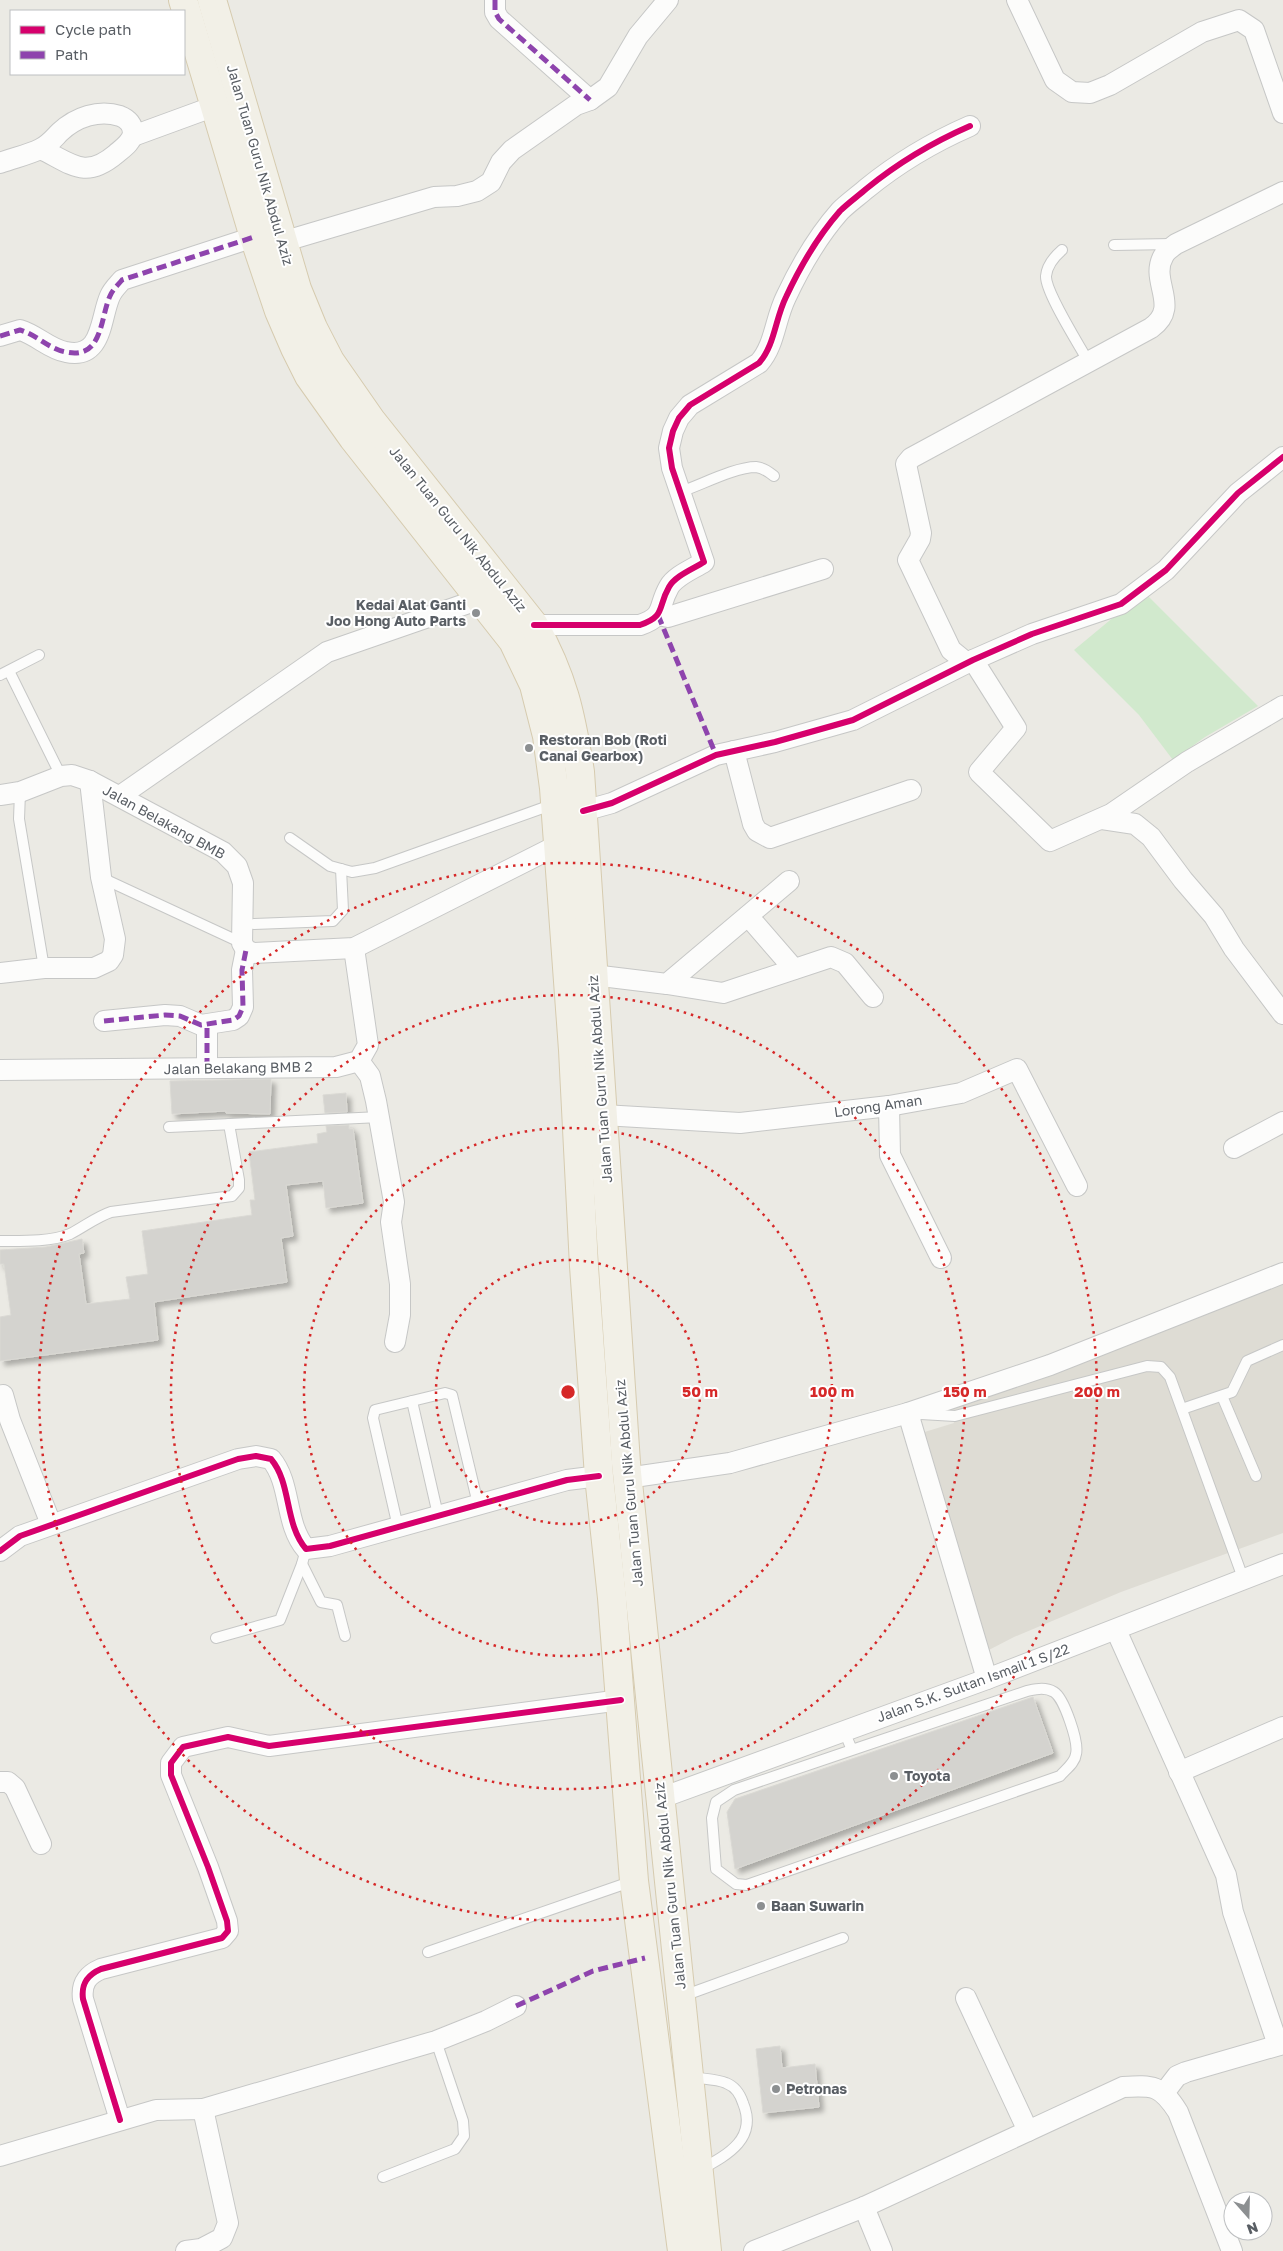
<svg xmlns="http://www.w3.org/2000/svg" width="1283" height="2251" font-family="'Golos Text',sans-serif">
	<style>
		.education { fill: #dedcd4 }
		.green { fill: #d1e9cd }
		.building { fill: #d4d3cf; stroke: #dad9d4; filter: url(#shadow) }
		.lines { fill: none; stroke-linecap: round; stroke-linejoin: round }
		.service-casing { stroke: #c6c7c6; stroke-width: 12 }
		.minor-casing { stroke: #c6c7c6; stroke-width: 22 }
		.primary-casing { stroke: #d6cbaf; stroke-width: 30 }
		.service { stroke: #fcfcfb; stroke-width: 10 }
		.minor { stroke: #fcfcfb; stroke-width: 20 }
		.primary { stroke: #f2f0e7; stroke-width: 28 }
		.quiet { stroke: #8e44ad; stroke-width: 5; stroke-dasharray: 10 5; stroke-linecap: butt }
		.cycleway-casing { stroke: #fff; stroke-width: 9 }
		.cycleway { stroke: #d6006c; stroke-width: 6 }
		.ring { fill: none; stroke: #d62828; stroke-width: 2.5; stroke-dasharray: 2.5 5 }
		.poi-dot { fill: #8c8f91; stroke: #fff; stroke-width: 2 }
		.labels { text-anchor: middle; stroke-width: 4; stroke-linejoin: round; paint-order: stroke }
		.street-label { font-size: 14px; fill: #595e64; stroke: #fff }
		.poi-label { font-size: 14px; font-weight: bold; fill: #595e64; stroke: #fff; text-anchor: start }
		.centre { fill: #d62828; stroke: #fff; stroke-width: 2.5 }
		.ring-label { font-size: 15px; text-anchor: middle; font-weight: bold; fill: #d62828; stroke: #fff; stroke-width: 4; stroke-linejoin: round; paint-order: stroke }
	</style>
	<defs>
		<filter id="shadow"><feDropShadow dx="4.5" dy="4.5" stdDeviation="2.5" flood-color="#0004"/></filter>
	</defs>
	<rect width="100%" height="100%" fill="#ebeae4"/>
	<path class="education" d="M1283,1280v253l-162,59 -107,45 -29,15 -67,-218 36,-11 -5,-18z"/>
	<path class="green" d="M1144,592l114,114 -53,31 -32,23 -34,-45 -65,-65z"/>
	<g class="building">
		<path d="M271,1079l-1,35 -44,-1v-2l-54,3 -2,-33z"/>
		<path d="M346,1093l1,19 -22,1 -2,-18z"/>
		<path d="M349,1125v4h4l10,74 -37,5 -3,-27 -37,4 7,51 -12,2 6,44 -133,20 4,38 -158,21v-44l11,-2 -7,-51h-4v-14l46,-3 36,-8 2,14 -5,1 7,50 44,-5 -4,-22 22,-3 -6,-43 110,-16 -2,-15h5l-6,-48 69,-9 -1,-9 10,-2 -1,-6z"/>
		<path d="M1033,1697l20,56 -318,116 -8,-57 8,-13z"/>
		<path d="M780,2046l2,22 33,-4 4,43 -56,6 -7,-64z"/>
	</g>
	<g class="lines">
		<g class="service-casing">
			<g id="service">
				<path d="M1114,245l58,-1"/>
				<path d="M1062,250c-8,7 -15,15 -16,26 -1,16 34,70 43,87"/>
				<path d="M680,492c21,-7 55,-25 76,-25 8,1 13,5 18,9"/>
				<path d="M9,671l52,105"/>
				<path d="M0,675l39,-20"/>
				<path d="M20,792l-1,27 25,149"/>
				<path d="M290,838l40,28 22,6 23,-4 179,-64"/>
				<path d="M102,878l140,65"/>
				<path d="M254,924l79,-3 10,-11 -2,-41"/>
				<path d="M169,1127l211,-10"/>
				<path d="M0,1241c22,0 50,1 70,-7 14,-7 26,-17 41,-22l121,-16 7,-8v-8l-10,-56"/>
				<path d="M1222,1396l34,80"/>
				<path d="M412,1401l26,114"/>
				<path d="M1182,1409l50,-17 15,-31 36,-16"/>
				<path d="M921,1414l34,2 192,-50 14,1 9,10 73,201"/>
				<path d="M398,1527l-25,-109 2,-8 4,-1 66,-16 7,2 26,109"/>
				<path d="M302,1564l19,38 16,3 8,31"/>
				<path d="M216,1638l64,-18 22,-56 4,-15"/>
				<path d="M844,1731l8,19 -118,40 -18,12 -4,16 4,51 20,15 11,1 313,-109c6,-7 15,-13 16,-22 3,-12 -12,-56 -22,-62 -9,-5 -17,-3 -27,-1l-175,59"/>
				<path d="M428,1952l205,-71"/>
				<path d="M683,1996l160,-58"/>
				<path d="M691,2077c11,2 26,2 35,6 10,4 14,11 17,20 15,36 -16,52 -43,67"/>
				<path d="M383,2177l72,-28 9,-13 -1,-15 -27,-80"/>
			</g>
		</g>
		<g class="minor-casing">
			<g id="minor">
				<path d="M495,0v12l4,7 91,81"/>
				<path d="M1017,0l38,80 17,12 18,1 20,-8 92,-53 37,-12 15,10 29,83"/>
				<path d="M133,136l82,-30"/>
				<path d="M0,163c13,-5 28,-8 40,-14 9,-4 14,-11 20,-17 16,-15 39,-23 60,-16 8,3 13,9 13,17 -1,9 -10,15 -17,21 -31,26 -44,10 -75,-5"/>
				<path d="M282,242l152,-45 23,-1 20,-5 14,-9 10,-20 11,-12 64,-45 14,-5 18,-13 30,-51 30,-36"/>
				<path d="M0,336l20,-6c17,5 29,19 46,22 37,8 34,-34 44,-56 3,-7 8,-11 12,-16l132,-43"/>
				<path d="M658,615l10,2 155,-48"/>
				<path d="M534,625h106c26,-9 17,-17 29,-38 6,-11 24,-18 35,-25l-32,-94 -3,-20 4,-17 6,-13 11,-13 69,-42c16,-18 16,-44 27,-66 14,-30 32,-61 54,-86 8,-8 18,-15 26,-22 33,-27 65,-46 104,-63"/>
				<path d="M973,660l43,68 -37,44 71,69 61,-27 76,-52 96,-56"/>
				<path d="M967,663l-16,-13 -43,-90 12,-21 1,-6 -15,-69 5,-6 240,-130c31,-22 -3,-47 13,-73 2,-4 8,-8 12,-11l107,-52"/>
				<path d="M734,751l19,73 4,7 13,7 141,-48"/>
				<path d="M0,795l20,-3 41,-16 11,-1 18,6 133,71 14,14 6,17 -1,60 4,7 7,3 101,-5 204,-103"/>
				<path d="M120,796l207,-144 153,-53"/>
				<path d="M583,811l29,-8 104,-48 59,-13 78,-22 120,-60 59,-26 89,-30 45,-34 72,-77 45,-36"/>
				<path d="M1102,819l33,5 16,13 32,43 31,36 20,33 49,65"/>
				<path d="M748,916l46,53"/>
				<path d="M0,973l44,-5h50l15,-7 4,-6 2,-16 -14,-62 -11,-96"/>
				<path d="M593,975l74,9 122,-103"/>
				<path d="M667,984l56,9 108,-36 14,6 28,34"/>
				<path d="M104,1021l61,-6 15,1 21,9 32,-5 6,-4 4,-9 -1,-37 4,-20"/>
				<path d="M359,1061l11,15 6,25 18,101 -3,20 9,62v31l-5,27"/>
				<path d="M207,1068v-43"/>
				<path d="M0,1070l336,-3 23,-6 9,-16 -14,-97"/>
				<path d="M889,1106l1,49 51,103"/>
				<path d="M603,1115l137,8 149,-17 72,-13 56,-24 60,117"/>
				<path d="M1234,1148l49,-26"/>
				<path d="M3,1395l7,25 41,104"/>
				<path d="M908,1413l79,266"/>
				<path d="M627,1478l103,-15 178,-50 142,-48 233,-92"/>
				<path d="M0,1551l20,-15 218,-77 18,-3 15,3c21,25 13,64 35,90l24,-3 237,-66 32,-4"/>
				<path d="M1116,1630l110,245 7,37 45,133"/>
				<path d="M1179,1772l104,-45"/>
				<path d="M0,1782h8l7,6 26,56"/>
				<path d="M661,1798l326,-119 296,-115"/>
				<path d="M966,1998l62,133"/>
				<path d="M1164,2093l13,-17 9,-4 97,-28"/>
				<path d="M203,2109l233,-68 50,-20 30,-15"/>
				<path d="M120,2120l-37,-121c-2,-15 4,-24 18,-30l121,-31 6,-7 -1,-10 -19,-54 -37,-92v-12l12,-16 45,-10 41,9 352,-46"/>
				<path d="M0,2156l156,-46 47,-1 25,114 -6,15 -21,11 -15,2"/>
				<path d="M864,2207l18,44"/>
				<path d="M754,2251l110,-44 259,-120c30,-2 38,-2 55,25l54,139"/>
			</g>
		</g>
		<g class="primary-casing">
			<g id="primary">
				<path d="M183,0l71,237 25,74 16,37 14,28 44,62 160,203 21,44 13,51 7,52 19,262 11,216 15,210 13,122 22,283 48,370"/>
				<path d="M212,0l85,289 16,39 17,33 41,59 163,205c29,52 37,89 46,147l46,691 81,788"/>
			</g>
		</g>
		<use href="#service" class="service"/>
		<use href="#minor" class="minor"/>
		<use href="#primary" class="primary"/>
		<g class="quiet">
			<path d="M495,0v12l4,7 91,81"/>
			<path d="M0,336l20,-6c17,5 29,19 46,22 37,8 34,-34 44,-56 3,-7 8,-11 12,-16l132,-43"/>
			<path d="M658,615l58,140"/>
			<path d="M104,1021l61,-6 15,1 21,9 32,-5 6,-4 4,-9 -1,-37 4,-20"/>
			<path d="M207,1068v-43"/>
			<path d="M516,2006l77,-35 52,-13"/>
		</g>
		<g class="cycleway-casing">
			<g id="cycleway">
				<path d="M534,625h106c26,-9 17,-17 29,-38 6,-11 24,-18 35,-25l-32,-94 -3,-20 4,-17 6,-13 11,-13 69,-42c16,-18 16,-44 27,-66 14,-30 32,-61 54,-86 8,-8 18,-15 26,-22 33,-27 65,-46 104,-63"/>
				<path d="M583,811l29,-8 104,-48 59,-13 78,-22 120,-60 59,-26 89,-30 45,-34 72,-77 45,-36"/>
				<path d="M0,1551l20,-15 218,-77 18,-3 15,3c21,25 13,64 35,90l24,-3 237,-66 32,-4"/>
				<path d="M120,2120l-37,-121c-2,-15 4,-24 18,-30l121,-31 6,-7 -1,-10 -19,-54 -37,-92v-12l12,-16 45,-10 41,9 352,-46"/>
			</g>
		</g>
		<use href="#cycleway" class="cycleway"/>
	</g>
	<g class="ring">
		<circle cx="568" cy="1392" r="132"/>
		<circle cx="568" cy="1392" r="264"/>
		<circle cx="568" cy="1392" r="397"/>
		<circle cx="568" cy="1392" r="529"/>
	</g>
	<g class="poi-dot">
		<circle cx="476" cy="613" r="5"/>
		<circle cx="529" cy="748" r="5"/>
		<circle cx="894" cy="1776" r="5"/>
		<circle cx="761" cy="1906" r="5"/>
		<circle cx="776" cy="2089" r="5"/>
	</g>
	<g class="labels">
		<g class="street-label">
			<text transform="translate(260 165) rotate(74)" y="5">Jalan Tuan Guru Nik Abdul Aziz</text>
			<text transform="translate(458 529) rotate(51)" y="5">Jalan Tuan Guru Nik Abdul Aziz</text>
			<text transform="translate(164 822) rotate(29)" y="5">Jalan Belakang BMB</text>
			<text transform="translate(238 1068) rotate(-1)" y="5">Jalan Belakang BMB 2</text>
			<text transform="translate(600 1079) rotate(-94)" y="5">Jalan Tuan Guru Nik Abdul Aziz</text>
			<text transform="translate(878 1106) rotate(-8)" y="5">Lorong Aman</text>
			<text transform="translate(629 1483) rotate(-95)" y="5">Jalan Tuan Guru Nik Abdul Aziz</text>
			<text transform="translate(973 1683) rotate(-20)" y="5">Jalan S.K. Sultan Ismail 1 S/22</text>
			<text transform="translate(670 1886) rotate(-96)" y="5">Jalan Tuan Guru Nik Abdul Aziz</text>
		</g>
		<g class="poi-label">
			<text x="466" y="610" text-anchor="end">Kedai Alat Ganti<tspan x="466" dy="16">Joo Hong Auto Parts</tspan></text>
			<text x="539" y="745">Restoran Bob (Roti<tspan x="539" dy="16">Canai Gearbox)</tspan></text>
			<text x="904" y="1781">Toyota</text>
			<text x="771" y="1911">Baan Suwarin</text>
			<text x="786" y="2094">Petronas</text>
		</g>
	</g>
	<circle cx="568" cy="1392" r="8" class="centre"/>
	<g class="ring-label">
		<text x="700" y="1397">50 m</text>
		<text x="832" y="1397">100 m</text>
		<text x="965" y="1397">150 m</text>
		<text x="1097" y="1397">200 m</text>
	</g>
	<rect x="10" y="10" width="175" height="65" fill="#ffffff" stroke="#bdbfc1"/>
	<rect x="20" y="26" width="25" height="8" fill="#d6006c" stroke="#bdbfc1"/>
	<text x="55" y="35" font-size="15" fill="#595e64">Cycle path</text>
	<rect x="20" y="51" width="25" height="8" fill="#8e44ad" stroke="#bdbfc1"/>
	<text x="55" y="60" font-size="15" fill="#595e64">Path</text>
	<g transform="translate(1248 2216) rotate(160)"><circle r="24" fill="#ffffff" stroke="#bdbfc1"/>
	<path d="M0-4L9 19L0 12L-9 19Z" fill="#8c8f91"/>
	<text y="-8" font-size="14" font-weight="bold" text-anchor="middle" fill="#595e64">N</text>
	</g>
</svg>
